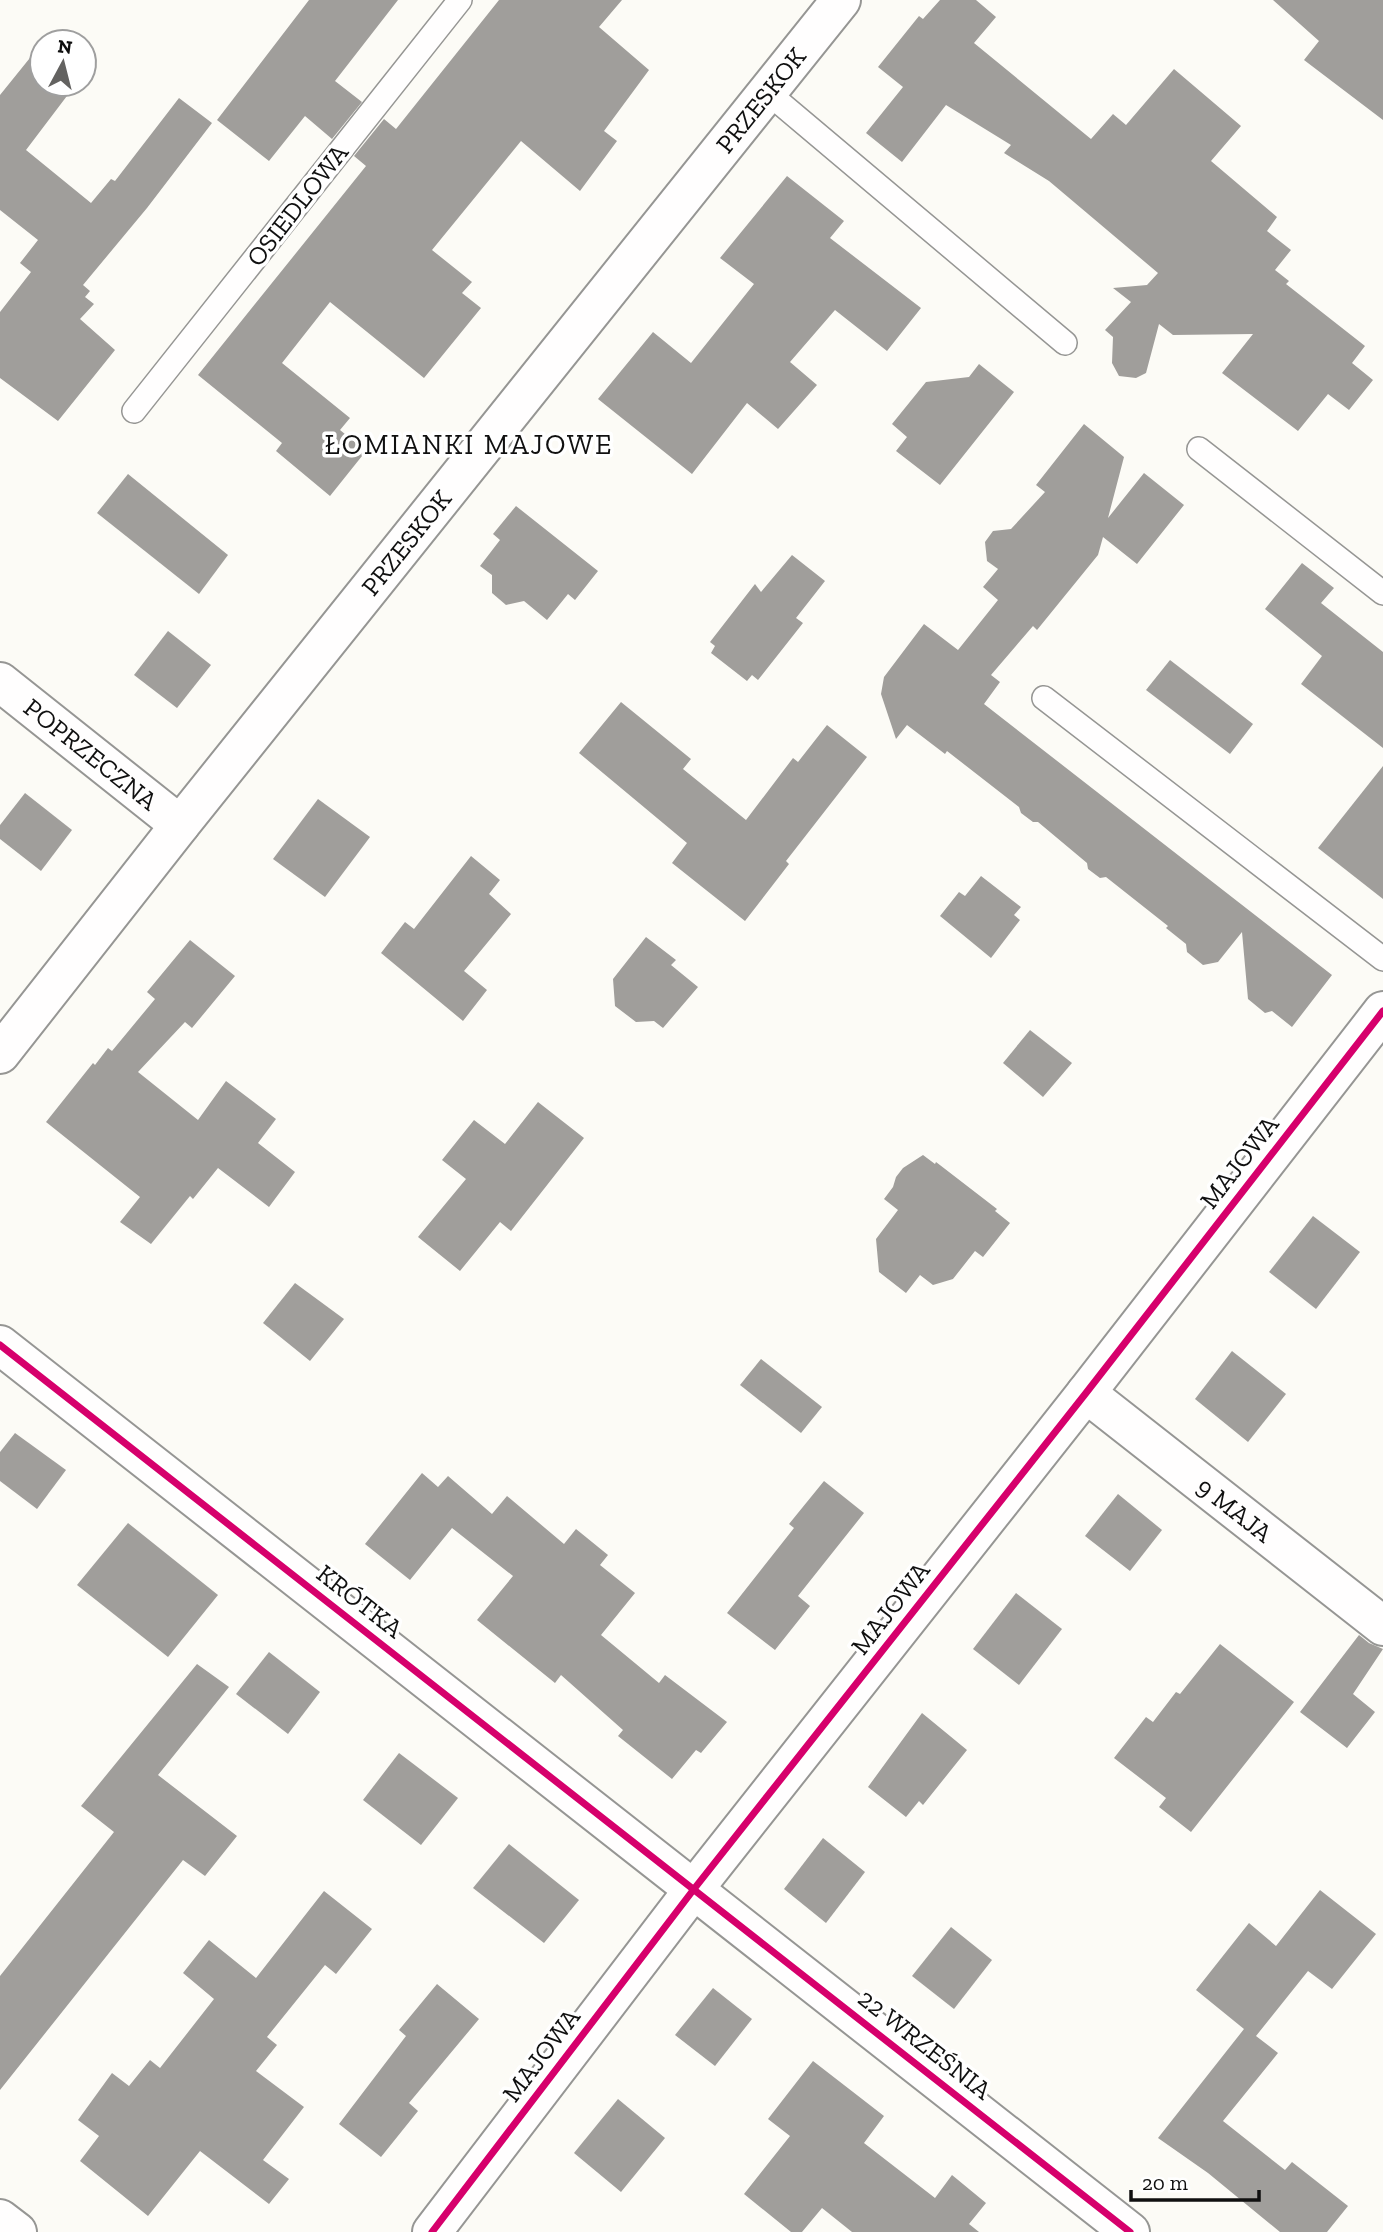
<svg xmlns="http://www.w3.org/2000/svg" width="1383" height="2232" font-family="'Zilla Slab',serif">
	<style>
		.building { fill: #a09e9b }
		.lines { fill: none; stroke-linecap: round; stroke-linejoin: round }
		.lane-casing { stroke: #969694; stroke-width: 26 }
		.street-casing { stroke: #969694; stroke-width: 42 }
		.lane { stroke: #fffefe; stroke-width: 23 }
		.street { stroke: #fffefe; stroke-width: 38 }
		.cycleway-casing { stroke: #fff; stroke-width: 11 }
		.cycleway { stroke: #d6006c; stroke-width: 7 }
		.labels { text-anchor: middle; stroke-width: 7; stroke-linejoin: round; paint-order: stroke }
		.street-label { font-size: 26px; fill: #101010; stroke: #fff }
		.neighbourhood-label { font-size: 28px; letter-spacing: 2px; fill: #101010; stroke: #fff }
	</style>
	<rect width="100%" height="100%" fill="#fcfbf6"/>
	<g class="building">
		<path d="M309,0h89l-63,81 27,21 -30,37 -27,-23 -36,45 -52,-41z"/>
		<path d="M499,0h123l-23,27 50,43 -45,61 13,10 -37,50 -59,-50 -89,109 40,32 -10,11 19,15 -57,70 -94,-76 -48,61 68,55 -10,12 26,21 -36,45 -54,-45 6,-8 -84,-68 168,-209 -12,-10 30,-37 12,10z"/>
		<path d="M940,0h36l20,17 -22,26 117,96 22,-25 13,11 48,-56 67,57 -30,35 66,56 -10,14 24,19 -16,20 14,11 -3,3 79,62 -13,17 21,17 -24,30 -21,-16 -30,37 -76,-58 31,-39 -80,1 -14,-11 -13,49 -10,5 -17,-2 -7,-13 1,-26 -8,-7 26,-28 -18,-14 34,-3 11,-12 -109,-92 -45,-28 7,-8 -65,-40 -44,57 -36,-29 37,-46 -25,-20 41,-51 4,3z"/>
		<path d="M1273,0h110v120l-79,-60 15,-19z"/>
		<path d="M42,43v41h34l-50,66 65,53 20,-24 4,2 64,-83 33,25 -65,85 -64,77 7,6 -5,6 9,7 -14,15 35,31 -57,71 -58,-43v-66l31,-40 -11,-9 18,-23 -38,-30v-115z"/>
		<path d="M787,176l57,45 -14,17 91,70 -34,43 -52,-41 -45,52 27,23 -39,44 -31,-26 -55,71 -94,-75 55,-67 38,31 63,-79 -34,-26z"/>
		<path d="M979,364l35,28 -74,93 -44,-34 11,-14 -15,-13 34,-42 43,-5z"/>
		<path d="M1084,424l40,33 -16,61 36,-45 40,32 -47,59 -34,-27 -5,18 -61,75 -4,-4 -42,49 9,7 -16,22 348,271 -40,52 -20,-16 -7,2 -17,-14 -6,-67 -24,30 -15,3 -16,-13 -1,-8 -20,-16 2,-2 -62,-49 -6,1 -12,-9 -1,-6 -49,-41h-5l-12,-9 -2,-6 -72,-56 -2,3 -38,-29 -11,14 -15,-45 3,-17 40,-53 34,26 40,-50 -15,-13 15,-18 -11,-8 -2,-19 8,-11 18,-2 34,-37 -9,-7z"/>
		<path d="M128,474l100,81 -29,39 -102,-81z"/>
		<path d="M516,506l82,65 -23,29 -7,-6 -21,26 -23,-19 -18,4 -14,-12v-18l-12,-9 20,-26 -7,-6z"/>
		<path d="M792,555l33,26 -29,37 7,5 -45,57 -6,-5 -5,6 -36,-28 4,-7 -5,-4 45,-58 6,8z"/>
		<path d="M1302,563l32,25 -13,15 62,49v96l-82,-64 21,-28 -57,-47z"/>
		<path d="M168,631l43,34 -34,43 -43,-33z"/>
		<path d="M1170,660l83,64 -23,30 -84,-64z"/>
		<path d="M621,702l70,57 -8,10 63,51 47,-62 5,4 29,-37 40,32 -81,104 3,3 -44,57 -73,-58 15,-20 -108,-90z"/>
		<path d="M1383,766v133l-65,-51z"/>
		<path d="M25,793l47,37 -31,41 -41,-32v-14z"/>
		<path d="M318,799l52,38 -45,60 -52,-38z"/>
		<path d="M471,856l29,24 -11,14 22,20 -47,57 23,19 -24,31 -82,-68 24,-31 9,7z"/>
		<path d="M981,876l40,31 -7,8 6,5 -29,38 -51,-42 19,-24 6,4z"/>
		<path d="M646,937l30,23 -5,5 27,22 -35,41 -9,-7 -18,1 -21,-16 -2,-27z"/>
		<path d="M190,940l45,36 -43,52 -7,-6 -47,50 60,48 28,-39 50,38 -18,24 37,29 -26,35 -51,-39 -25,31 -3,-3 -39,48 -31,-22 20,-25 -94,-75 47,-59 2,2 13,-17 4,3 43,-52 -8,-7z"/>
		<path d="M1030,1030l42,33 -29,34 -40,-34z"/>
		<path d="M538,1102l46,36 -73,93 -11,-9 -40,49 -42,-34 48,-58 -24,-19 32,-40 31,24z"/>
		<path d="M923,1155l12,9 1,-2 61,47 -2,2 15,12 -27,34 -8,-6 -22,28 -20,6 -13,-10 -14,18 -27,-21 -3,-33 22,-29 -14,-11 9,-12 3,-10 7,-9z"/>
		<path d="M1313,1216l47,36 -44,57 -47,-37z"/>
		<path d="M295,1283l49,36 -34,42 -47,-38z"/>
		<path d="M1232,1351l54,43 -38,48 -53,-43z"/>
		<path d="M761,1359l61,48 -21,26 -61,-48z"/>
		<path d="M15,1433l51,37 -29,39 -37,-28v-29z"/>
		<path d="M422,1473l16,14 10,-11 44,38 15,-18 57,48 12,-15 32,26 -8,10 35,28 -34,42 58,48 6,-8 62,47 -26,31 -5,-3 -24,29 -54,-43 5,-6 -62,-55 -6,8 -78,-63 36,-44 -61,-48 -42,52 -45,-36z"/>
		<path d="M824,1481l40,32 -66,83 12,10 -35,44 -48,-37 67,-85 -5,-4z"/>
		<path d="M1118,1494l44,36 -32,41 -45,-35z"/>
		<path d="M128,1523l90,72 -50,62 -91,-72z"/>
		<path d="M1016,1593l46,36 -43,56 -46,-36z"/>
		<path d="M1359,1635l10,8 14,6 -30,45 22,18 -28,36 -47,-36z"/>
		<path d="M1220,1644l74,58 -103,130 -32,-25 7,-9 -52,-40 32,-41 7,5 23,-30 4,2z"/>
		<path d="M269,1652l51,40 -32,42 -52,-40z"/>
		<path d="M197,1664l32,23 -71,88 79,61 -32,40 -22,-16 -183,230v-114l114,-144 -33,-26z"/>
		<path d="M922,1713l45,37 -44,55 -4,-4 -13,16 -38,-30z"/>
		<path d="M399,1753l59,45 -37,47 -58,-45z"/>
		<path d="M823,1838l42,34 -39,51 -42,-34z"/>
		<path d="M509,1844l70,56 -35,43 -71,-55z"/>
		<path d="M1320,1890l56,44 -44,55 -24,-18 -52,65 22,17 -55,68 62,49 7,-8 56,44 -21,26h-47l-72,-59 -50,-35 86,-109 -48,-39 53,-67 27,23z"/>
		<path d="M324,1891l48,38 -36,45 -11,-9 -58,72 10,8 -21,26 48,36 -41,53 26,19 -20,25 -69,-53 -52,65 -68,-55 19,-25 -21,-16 34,-47 17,13 21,-26 10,8 54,-69 -31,-26 26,-33 47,38z"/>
		<path d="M951,1927l41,33 -38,49 -42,-33z"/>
		<path d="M437,1984l42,35 -70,84 9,8 -37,46 -42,-33 67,-88 -7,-6z"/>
		<path d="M713,1988l39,31 -37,47 -40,-31z"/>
		<path d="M813,2061l71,55 -20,27 71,55 17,-23 34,28 -17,21 10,8h-127l-30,-24 -20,24h-11l-47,-38 46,-58 -22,-17z"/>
		<path d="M618,2099l47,39 -44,54 -47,-39z"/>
	</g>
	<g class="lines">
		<g class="lane-casing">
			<g id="lane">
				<path d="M767,92l298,251"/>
				<path d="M134,411l326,-411"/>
				<path d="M1199,449l184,144"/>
				<path d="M1044,698l339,261"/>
			</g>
		</g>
		<g class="street-casing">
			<g id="street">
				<path id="s1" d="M0,682l180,143"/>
				<path id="s2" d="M0,1054l180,-229 661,-825"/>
				<path d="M0,1345l1130,887"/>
				<path id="s3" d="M1086,1393l297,233"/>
				<path d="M0,2219l17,13"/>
				<path d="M432,2232l262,-343 392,-496 297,-382"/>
			</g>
		</g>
		<use href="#lane" class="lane"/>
		<use href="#street" class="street"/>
		<g class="cycleway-casing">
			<g id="cycleway">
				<path d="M0,1345l1130,887"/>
				<path d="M432,2232l262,-343 392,-496 297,-382"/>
			</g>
		</g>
		<use href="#cycleway" class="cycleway"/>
	</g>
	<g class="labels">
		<g class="street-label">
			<text dy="9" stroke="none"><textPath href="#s2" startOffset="1220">PRZESKOK</textPath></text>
			<text transform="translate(297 205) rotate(-52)" y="9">OSIEDLOWA</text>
			<text dy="9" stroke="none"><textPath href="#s2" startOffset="653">PRZESKOK</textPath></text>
			<text dy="9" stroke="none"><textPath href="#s1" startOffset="116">POPRZECZNA</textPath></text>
			<text transform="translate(1239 1162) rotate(-52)" y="9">MAJOWA</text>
			<text dy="9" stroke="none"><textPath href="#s3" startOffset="189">9 MAJA</textPath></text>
			<text transform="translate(360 1601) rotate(38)" y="9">KRÓTKA</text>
			<text transform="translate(890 1608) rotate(-52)" y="9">MAJOWA</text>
			<text transform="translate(925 2044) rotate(38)" y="9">22 WRZEŚNIA</text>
			<text transform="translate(541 2055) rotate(-53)" y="9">MAJOWA</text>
		</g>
		<g class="neighbourhood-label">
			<text x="469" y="454">ŁOMIANKI MAJOWE</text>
		</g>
	</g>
	<g transform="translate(63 63) rotate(7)"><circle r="33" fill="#ffffff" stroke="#9f9f9f" stroke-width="2"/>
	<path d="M0-5L12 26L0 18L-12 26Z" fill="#636260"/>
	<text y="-10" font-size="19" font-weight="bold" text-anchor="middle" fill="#101010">N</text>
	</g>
	<path d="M1131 2190v10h128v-10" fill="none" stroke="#101010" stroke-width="3.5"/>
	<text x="1142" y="2190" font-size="21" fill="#101010" stroke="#ffffff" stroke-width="5" paint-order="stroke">20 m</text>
</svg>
